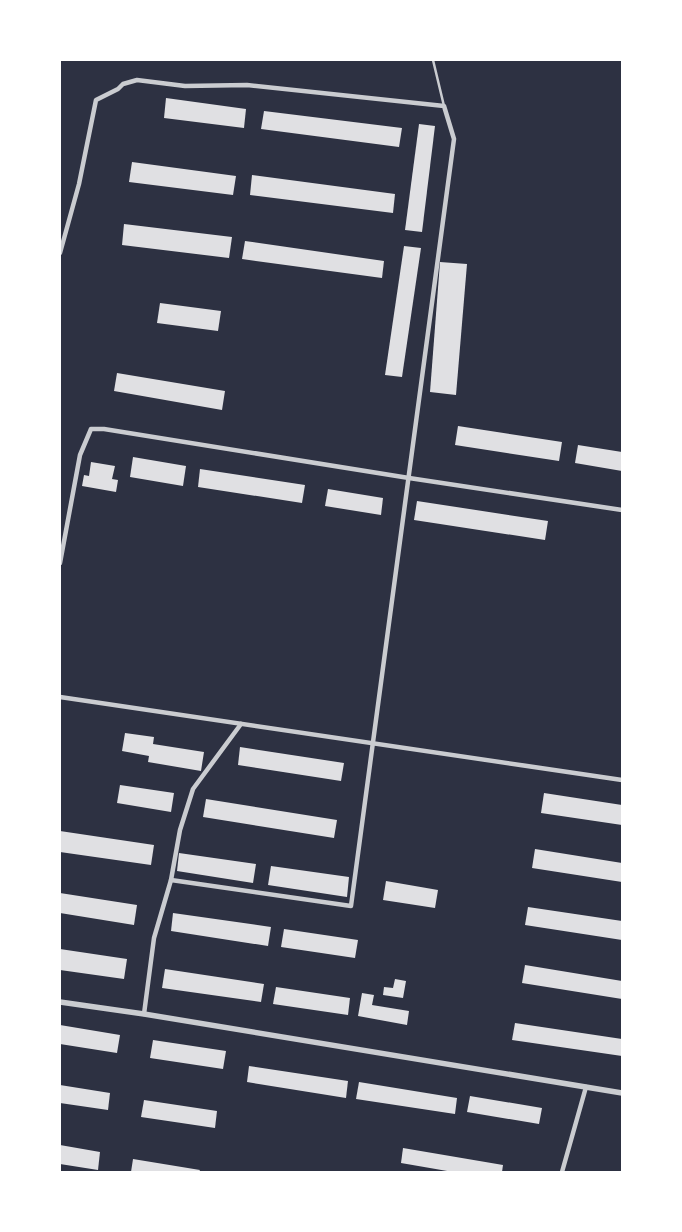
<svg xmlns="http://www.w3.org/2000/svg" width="682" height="1232" font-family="Ubuntu,sans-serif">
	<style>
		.building { fill: #e0e0e3 }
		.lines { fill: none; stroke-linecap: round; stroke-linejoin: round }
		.service { stroke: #caccd0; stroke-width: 2.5 }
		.minor { stroke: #caccd0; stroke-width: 4.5 }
		.tertiary { stroke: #caccd0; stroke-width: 5.5 }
	</style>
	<rect width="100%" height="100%" fill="#2d3142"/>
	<g class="building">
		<path d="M166,98l80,11 -2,19 -80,-10z"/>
		<path d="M264,111l138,17 -3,19 -138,-18z"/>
		<path d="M419,124l16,2 -13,106 -17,-2z"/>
		<path d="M132,162l104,14 -3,19 -104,-13z"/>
		<path d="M252,175l143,19 -2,19 -143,-18z"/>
		<path d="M124,224l108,13 -3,21 -107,-13z"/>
		<path d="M245,241l139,20 -2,17 -140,-19z"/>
		<path d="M404,246l17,2 -19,129 -17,-2z"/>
		<path d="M440,262l27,2 -11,131 -26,-3z"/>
		<path d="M160,303l61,8 -3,20 -61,-8z"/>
		<path d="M117,373l108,18 -3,19 -108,-19z"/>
		<path d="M458,426l104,16 -3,19 -104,-16z"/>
		<path d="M578,445l44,7v19l-47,-8z"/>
		<path d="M133,457l53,9 -3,20 -53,-9z"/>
		<path d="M91,462l24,4 -3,13 6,1 -2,12 -34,-6 2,-11 5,1z"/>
		<path d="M200,469l105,16 -3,18 -104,-16z"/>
		<path d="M328,489l55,9 -2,17 -56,-9z"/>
		<path d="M417,501l131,20 -3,19 -131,-20z"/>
		<path d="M125,733l29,4 -1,7 51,8 -3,19 -53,-9 1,-6 -27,-5z"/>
		<path d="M240,747l104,16 -3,18 -103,-16z"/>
		<path d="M120,785l54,8 -3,19 -54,-9z"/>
		<path d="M544,793l78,12v20l-81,-12z"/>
		<path d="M206,799l131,21 -3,18 -131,-21z"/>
		<path d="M60,831l94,14 -3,20 -91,-13z"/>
		<path d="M535,849l87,14v19l-90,-14z"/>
		<path d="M179,853l77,11 -3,19 -76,-12z"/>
		<path d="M271,866l78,11 -2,20 -79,-12z"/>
		<path d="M386,881l52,9 -3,18 -52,-8z"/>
		<path d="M60,893l77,12 -3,20 -74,-12z"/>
		<path d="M528,907l94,14v19l-97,-15z"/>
		<path d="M173,913l98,14 -3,19 -97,-15z"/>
		<path d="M284,929l74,11 -3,18 -74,-11z"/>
		<path d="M60,949l67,10 -3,20 -64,-9z"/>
		<path d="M525,965l97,16v18l-100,-16z"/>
		<path d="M165,969l99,15 -3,18 -99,-14z"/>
		<path d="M395,979l11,2 -3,17 -20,-3 1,-8 9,1z"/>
		<path d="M276,987l74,11 -2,17 -75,-11z"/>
		<path d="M362,993l12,2 -2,10 37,6 -2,14 -49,-9z"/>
		<path d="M515,1023l107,16v17l-110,-16z"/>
		<path d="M60,1025l60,10 -3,18 -57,-9z"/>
		<path d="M153,1040l73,11 -3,18 -73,-11z"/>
		<path d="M249,1066l99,15 -2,17 -99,-16z"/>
		<path d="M359,1082l98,16 -2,16 -99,-15z"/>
		<path d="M60,1085l50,8 -2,17 -48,-7z"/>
		<path d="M470,1096l72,12 -3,16 -72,-12z"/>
		<path d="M144,1100l73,11 -2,17 -74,-11z"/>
		<path d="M60,1145l40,7 -2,18 -38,-6z"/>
		<path d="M403,1148l100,17 -1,7h-49l-52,-9z"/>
		<path d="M133,1159l67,11 -1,2h-68z"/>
	</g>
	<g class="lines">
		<path class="service" d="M433,60l11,46"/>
		<g class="minor">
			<path d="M60,253l19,-69 17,-84 22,-11 5,-5 14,-4 48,6 62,-1 197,21 10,33 -103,767 -180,-26"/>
			<path d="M60,563l20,-108 11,-26h13l305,49 213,32"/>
			<path d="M60,697l562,83"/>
			<path d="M144,1014l10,-76 17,-58 9,-50 13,-41 48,-65"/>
			<path d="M562,1172l24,-85"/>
		</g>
		<path class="tertiary" d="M60,1002l84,12 478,79"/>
	</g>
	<rect width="682" height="1232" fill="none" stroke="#ffffff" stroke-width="122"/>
</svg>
